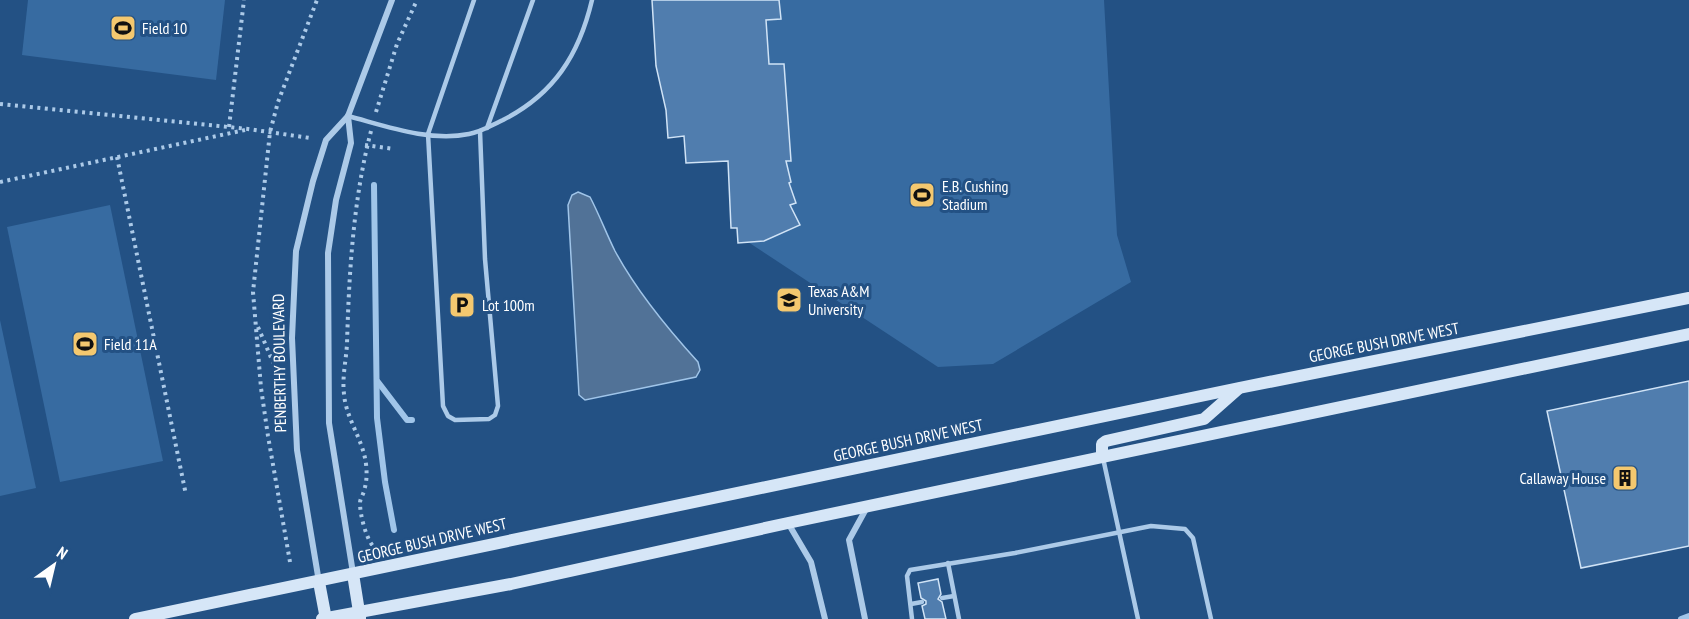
<svg xmlns="http://www.w3.org/2000/svg" width="1689" height="619" font-family="'PT Sans Narrow',sans-serif">
	<style>
		.green { fill: #376ba1 }
		.water { fill: #517297; stroke: #a0c5e9; stroke-width: 1.5 }
		.lines { fill: none; stroke-linecap: round; stroke-linejoin: round }
		.stream { stroke: #a0c5e9; stroke-width: 6 }
		.building { fill: #507dae; stroke: #d0e3f6; stroke-width: 1.5 }
		.path { stroke: #accae8; stroke-width: 4; stroke-dasharray: 3 4.5; stroke-linecap: butt }
		.lane { stroke: #accae8; stroke-width: 4.5 }
		.street { stroke: #accae8; stroke-width: 6 }
		.secondary { stroke: #d6e6f7; stroke-width: 12 }
		.labels { text-anchor: middle; stroke-width: 6; stroke-linejoin: round; paint-order: stroke }
		.poi-label { font-size: 16px; fill: #fff; stroke: #235184; text-anchor: start }
		.street-label { font-size: 16px; fill: #fff; stroke: #235184 }
	</style>
	<rect width="100%" height="100%" fill="#235184"/>
	<g class="green">
		<path d="M28,0h197l-9,80 -194,-25z"/>
		<path d="M659,0h445l13,235 14,47 -138,82 -55,3 -190,-125 -10,1 -1,-15h-6l-3,-67 -42,2 -2,-27 -16,2z"/>
		<path d="M110,205l53,256 -103,21 -53,-255z"/>
		<path d="M0,320l36,168 -36,8z"/>
	</g>
	<path class="water" d="M578,192l12,5c9,17 16,36 25,54 22,41 52,77 83,111l2,8 -4,7 -111,23 -6,-5 -11,-190 4,-10z"/>
	<g class="lines">
		<g class="stream">
			<path d="M374,185l3,233 8,64 9,48"/>
			<path d="M378,382l29,38h5"/>
			<path d="M1681,619l8,-3"/>
		</g>
	</g>
	<g class="building">
		<path d="M652,0h127l2,19 -15,1 3,44h15l7,97h-5l5,21 -2,1 7,20 -6,2 10,20 -36,16 -26,2 -1,-15h-6l-3,-67 -42,2 -2,-27 -16,2 -2,-28 -10,-44z"/>
		<path d="M1689,381v165l-108,22 -34,-157z"/>
		<path d="M938,579l3,15 -3,5 4,3 4,17h-21l-3,-13 4,-2v-3l-5,-3 -3,-15z"/>
	</g>
	<g class="lines">
		<g class="path">
			<path d="M0,104l248,25 62,9"/>
			<path d="M376,112l21,-68 20,-44"/>
			<path d="M229,127l15,-127"/>
			<path d="M371,131c-18,69 -22,143 -24,213 -1,17 -5,33 -3,50 2,25 19,45 22,70 1,9 1,17 -2,27 -1,4 -4,8 -4,12 0,12 6,35 13,43"/>
			<path d="M365,145l29,4"/>
			<path d="M117,157l69,338"/>
			<path d="M0,182l245,-52"/>
			<path d="M258,327l23,54"/>
			<path d="M290,562l-22,-126 -7,-48 -8,-96 17,-160 8,-30 39,-102"/>
		</g>
		<g class="lane">
			<path d="M474,0l-46,134 15,272 5,10 7,4 34,-1 6,-4 3,-9 -13,-147 -5,-128"/>
			<path d="M348,116c38,10 81,26 121,18 12,-2 23,-9 34,-14 51,-26 76,-65 89,-120"/>
			<path d="M487,128l46,-128"/>
			<path d="M1103,458l35,161"/>
			<path d="M948,563l11,56"/>
			<path d="M942,598l12,-2"/>
			<path d="M911,604l11,-2"/>
			<path d="M912,619l-5,-43 3,-6 105,-17 136,-27 34,3 8,9 18,81"/>
		</g>
		<g class="street">
			<path d="M348,116l3,27 -15,57 -8,53 1,170 24,150"/>
			<path d="M788,523l23,39 14,57"/>
			<path d="M319,582l-22,-132 -5,-112 4,-87 17,-70 13,-41 22,-24 44,-116"/>
			<path d="M865,619l-16,-79 17,-31"/>
		</g>
		<g class="secondary">
			<path d="M1102,457v-13l4,-3 98,-22 34,-30"/>
			<path d="M353,574l7,44"/>
			<path d="M319,582l7,37"/>
			<path d="M135,619l1104,-231 450,-90"/>
			<path d="M322,619l189,-35 277,-61 901,-189"/>
		</g>
	</g>
	<defs>
		<g id="stadium-square" transform="scale(1.35)"><rect x="-9" y="-9" width="18" height="18" rx="4" fill="#f4c86f" stroke="#235184"/><path d="M0-5a6.5 5 0 1 0 0 10a6.5 5 0 1 0 0-10ZM-3.5-1.8h7v3.6h-7Z" fill="#111"/></g>
		<g id="university-square" transform="scale(1.35)"><rect x="-9" y="-9" width="18" height="18" rx="4" fill="#f4c86f" stroke="#235184"/><path d="M0-5L7-2L0 1L-7-2ZM-4 1L0 2.5L4 1V4Q0 6-4 4Z" fill="#111"/></g>
		<g id="parking-square" transform="scale(1.35)"><rect x="-9" y="-9" width="18" height="18" rx="4" fill="#f4c86f" stroke="#235184"/><path d="M-3.5-5.5H1a3.5 3.5 0 0 1 0 7H-1V5.5H-3.5ZM-1-3.4V-.6H.8a1.4 1.4 0 0 0 0-2.8Z" fill="#111"/></g>
		<g id="building-square" transform="scale(1.35)"><rect x="-9" y="-9" width="18" height="18" rx="4" fill="#f4c86f" stroke="#235184"/><path d="M-4-6H4V6H1V3H-1V6H-4ZM-2.5-4.3h1.7v1.8h-1.7ZM.8-4.3h1.7v1.8H.8ZM-2.5-1h1.7V.8h-1.7ZM.8-1h1.7V.8H.8Z" fill="#111"/></g>
	</defs>
	<g fill-rule="evenodd">
		<use href="#stadium-square" x="123" y="28"/>
		<use href="#stadium-square" x="922" y="195"/>
		<use href="#university-square" x="789" y="300"/>
		<use href="#parking-square" x="462" y="305"/>
		<use href="#stadium-square" x="85" y="344"/>
		<use href="#building-square" x="1625" y="478"/>
	</g>
	<g class="labels">
		<g class="poi-label">
			<text x="142" y="34">Field 10</text>
			<text x="942" y="192">E.B. Cushing<tspan x="942" dy="18">Stadium</tspan></text>
			<text x="808" y="297">Texas A&amp;M<tspan x="808" dy="18">University</tspan></text>
			<text x="482" y="311">Lot 100m</text>
			<text x="104" y="350">Field 11A</text>
			<text x="1606" y="484" text-anchor="end">Callaway House</text>
		</g>
		<g class="street-label">
			<text transform="translate(1384 342) rotate(-11)" y="6">GEORGE BUSH DRIVE WEST</text>
			<text transform="translate(279 363) rotate(-91)" y="6">PENBERTHY BOULEVARD</text>
			<text transform="translate(908 440) rotate(-12)" y="6">GEORGE BUSH DRIVE WEST</text>
			<text transform="translate(432 540) rotate(-13)" y="6">GEORGE BUSH DRIVE WEST</text>
		</g>
	</g>
	<g transform="translate(54 565) rotate(34)" stroke="#235184" stroke-width="4.5" paint-order="stroke">
	<path d="M0-4.5L10 22L0 15L-10 22Z" fill="#ffffff"/>
	<text y="-9" font-size="16" font-weight="bold" text-anchor="middle" fill="#ffffff">N</text>
	</g>
</svg>
